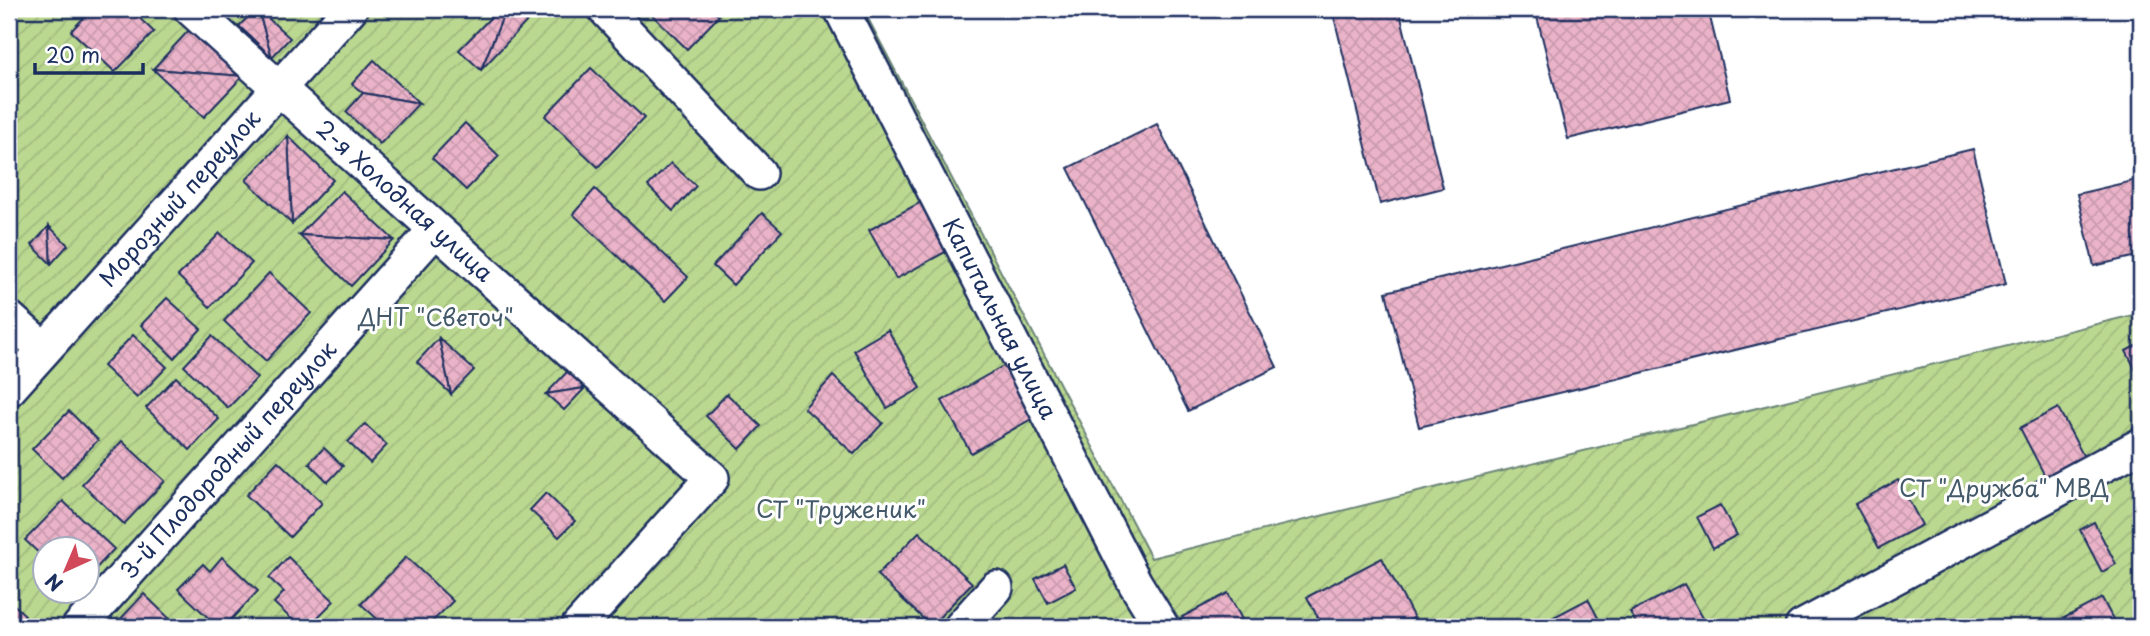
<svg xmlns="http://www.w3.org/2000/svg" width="2150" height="636" font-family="'Playpen Sans',sans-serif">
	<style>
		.garden { fill: url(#garden-furrows); stroke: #6b8477; stroke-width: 2; fill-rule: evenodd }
		.building { fill: url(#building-cross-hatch); stroke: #1b2f5e; stroke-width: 2 }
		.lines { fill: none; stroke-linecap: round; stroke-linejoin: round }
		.minor-casing { stroke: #1b2f5e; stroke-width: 38 }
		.minor { stroke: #fff; stroke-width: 33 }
		.labels { text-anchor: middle; stroke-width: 6; stroke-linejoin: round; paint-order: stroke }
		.street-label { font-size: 23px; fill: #1b2f5e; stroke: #fff }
		.park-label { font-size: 23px; fill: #43596a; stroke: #fff }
	</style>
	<defs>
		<pattern id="garden-furrows" width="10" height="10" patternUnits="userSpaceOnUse" patternTransform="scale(1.75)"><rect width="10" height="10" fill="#bbd890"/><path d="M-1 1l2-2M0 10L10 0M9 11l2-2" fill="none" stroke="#a0ba7f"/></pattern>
		<pattern id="building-cross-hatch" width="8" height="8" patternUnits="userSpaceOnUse" patternTransform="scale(1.75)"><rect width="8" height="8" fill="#ebb3c8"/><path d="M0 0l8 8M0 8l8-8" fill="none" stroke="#c99aae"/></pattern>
	</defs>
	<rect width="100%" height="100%" fill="#fff"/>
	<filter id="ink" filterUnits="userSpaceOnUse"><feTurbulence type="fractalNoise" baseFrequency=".0143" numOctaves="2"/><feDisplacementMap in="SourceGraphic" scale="14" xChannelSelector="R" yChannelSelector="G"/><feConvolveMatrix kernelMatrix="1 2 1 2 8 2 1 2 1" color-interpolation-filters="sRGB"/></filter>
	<g filter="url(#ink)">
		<path class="garden" d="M9,9h854l288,549 990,-245v314h-2132zM46,548h42v42h-42z"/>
		<g class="building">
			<path d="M92,9h38l24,23 -39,40 -44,-41z"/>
			<path d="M256,9h2l14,48 -33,-31z"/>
			<path d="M258,9l32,29 -18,19z"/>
			<path d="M499,9h7l-25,61 -22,-20z"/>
			<path d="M506,9h18l8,7 -51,54z"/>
			<path d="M646,9h65l8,7 -32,33z"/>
			<path d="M1332,9h67l44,179 -63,16z"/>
			<path d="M1535,9h173l22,90 -162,40z"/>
			<path d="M191,28l52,48 -90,-7z"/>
			<path d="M374,60l45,43 -56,-10 -11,-9z"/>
			<path d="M591,68l53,50 -46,49 -53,-51z"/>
			<path d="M153,69l90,7 -39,41z"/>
			<path d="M363,93l56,10 -39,41 -34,-32z"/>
			<path d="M465,123l34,33 -33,34 -34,-32z"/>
			<path d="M1157,124l120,243 -89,44 -120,-243z"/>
			<path d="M288,136l45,44 -41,44z"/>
			<path d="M288,136l4,88 -46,-44z"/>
			<path d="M1973,149l33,135 -587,143 -33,-135z"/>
			<path d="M671,163l25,23 -23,25 -25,-25z"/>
			<path d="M2141,179v76l-47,11 -17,-72z"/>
			<path d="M595,189l93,88 -23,24 -92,-87z"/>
			<path d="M342,191l52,49 -95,-5z"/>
			<path d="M921,202l26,49 -51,28 -27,-49z"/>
			<path d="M762,213l20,18 -49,54 -20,-19z"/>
			<path d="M49,226l2,38 -19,-19z"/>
			<path d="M49,226l19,19 -17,19z"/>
			<path d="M220,233l32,30 -42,44 -32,-31z"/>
			<path d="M299,235l95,5 -43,46z"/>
			<path d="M269,273l42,40 -45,48 -42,-40z"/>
			<path d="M167,298l34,31 -27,29 -33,-33z"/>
			<path d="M888,330l33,58 -34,20 -33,-58z"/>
			<path d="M133,335l34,32 -30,31 -34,-32z"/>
			<path d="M212,336l45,42 -29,30 -44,-42z"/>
			<path d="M439,338l12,56 -34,-32z"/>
			<path d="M439,338l35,32 -23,24z"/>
			<path d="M2141,343v37l-15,-29z"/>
			<path d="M1012,361l30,52 -71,40 -29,-52z"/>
			<path d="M568,371l17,17 -39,6z"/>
			<path d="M833,376l50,47 -29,31 -50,-46z"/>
			<path d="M176,377l43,42 -29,31 -44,-42z"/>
			<path d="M585,388l-21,22 -18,-16z"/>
			<path d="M727,394l34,32 -21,23 -34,-33z"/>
			<path d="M2058,408l26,49 -38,21 -26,-50z"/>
			<path d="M69,411l29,29 -36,38 -30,-29z"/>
			<path d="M365,424l22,21 -17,18 -22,-21z"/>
			<path d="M122,441l43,40 -41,43 -42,-40z"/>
			<path d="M324,448l19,18 -15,16 -19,-19z"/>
			<path d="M278,461l44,42 -32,34 -44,-42z"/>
			<path d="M1898,480l24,45 -43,23 -24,-44z"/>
			<path d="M546,493l29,28 -16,16 -29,-27z"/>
			<path d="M63,501l51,48 -26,28v-29h-42v12l-21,-20z"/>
			<path d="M1720,505l17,30 -24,13 -16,-31z"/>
			<path d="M2094,522l22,42 -14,8 -22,-42z"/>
			<path d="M919,532l53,51 -41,43 -54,-51z"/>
			<path d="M222,557l36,34 -34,36h-6l-40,-38 25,-25 7,7z"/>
			<path d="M288,557l46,44 -26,26h-8l-26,-24 10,-11 -15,-14z"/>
			<path d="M406,557l47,44 -26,26h-41l-25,-23z"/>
			<path d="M1382,558l32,60 -17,9h-74l-16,-30z"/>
			<path d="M1063,564l13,24 -28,15 -13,-24z"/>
			<path d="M1684,584l24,43h-70l-8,-15z"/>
			<path d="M1228,593l18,34h-58l-6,-10z"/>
			<path d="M144,594l34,33h-65z"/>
			<path d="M2102,598l15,29h-70z"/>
			<path d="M1588,599l15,28h-68z"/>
			<path d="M9,600l16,15 -11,12h-5z"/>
		</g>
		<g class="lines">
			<g class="minor-casing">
				<g id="minor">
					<path id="s1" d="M191,9l521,469 -134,149"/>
					<path d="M605,9l154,164"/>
					<path id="s2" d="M841,9l294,574 27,44"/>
					<path d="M9,318l35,31"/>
					<path id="s3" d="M9,389l341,-380"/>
					<path id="s4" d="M79,627l356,-397"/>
					<path d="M961,627l35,-39"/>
					<path d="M1802,627l339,-182"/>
				</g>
			</g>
			<use href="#minor" class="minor"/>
		</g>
	</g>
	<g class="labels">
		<g class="street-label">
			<text dy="8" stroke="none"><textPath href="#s3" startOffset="256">Морозный переулок</textPath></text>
			<text dy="8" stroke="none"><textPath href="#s1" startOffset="287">2-я Холодная улица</textPath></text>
			<text dy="8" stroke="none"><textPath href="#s2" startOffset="348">Капитальная улица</textPath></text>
			<text dy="8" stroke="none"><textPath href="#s4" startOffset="224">3-й Плодородный переулок</textPath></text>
		</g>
		<g class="park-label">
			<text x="436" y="326">ДНТ "Светоч"</text>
			<text x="2004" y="497">СТ "Дружба" МВД</text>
			<text x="841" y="518">СТ "Труженик"</text>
		</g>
	</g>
	<rect width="2150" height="636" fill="none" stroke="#fff" stroke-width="35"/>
	<rect x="18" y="18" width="2115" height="601" fill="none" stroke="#1b2f5e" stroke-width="2.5" filter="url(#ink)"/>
	<g transform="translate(66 570) rotate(224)"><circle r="33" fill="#ffffff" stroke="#a4acbf" stroke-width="2"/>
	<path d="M0-5L12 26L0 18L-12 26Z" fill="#d1495b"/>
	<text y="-10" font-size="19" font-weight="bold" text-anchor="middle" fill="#1b2f5e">N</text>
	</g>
	<path d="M35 63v10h108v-10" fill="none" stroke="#1b2f5e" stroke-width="3.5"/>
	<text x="46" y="63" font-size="21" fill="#1b2f5e" stroke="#ffffff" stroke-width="5" paint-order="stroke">20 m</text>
</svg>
